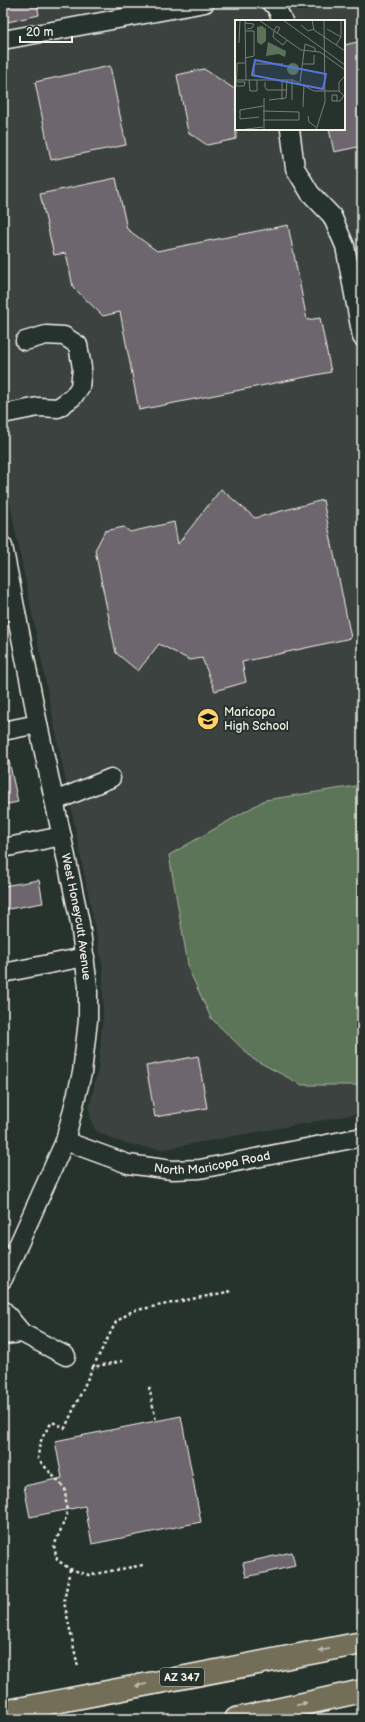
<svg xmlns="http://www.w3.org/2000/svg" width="365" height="1722" font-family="'Balsamiq Sans',sans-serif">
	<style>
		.built { fill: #3b4240; fill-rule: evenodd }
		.green { fill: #5b7459; stroke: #a8b2a0 }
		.building { fill: #6d666e; stroke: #f4f1e8 }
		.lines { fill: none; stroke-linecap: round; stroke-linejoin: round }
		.minor-casing { stroke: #f4f1e8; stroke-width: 21 }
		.highway-casing { stroke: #f4f1e8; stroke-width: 25 }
		.path { stroke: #f4f1e8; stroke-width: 2.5; stroke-dasharray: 3 3; stroke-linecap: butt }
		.minor { stroke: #26332d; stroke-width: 18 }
		.highway { stroke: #726e59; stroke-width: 22 }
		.oneway { fill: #c0bdaf }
		.labels { text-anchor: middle; stroke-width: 4; stroke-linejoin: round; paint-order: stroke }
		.shield { fill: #26332d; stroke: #b6b8b0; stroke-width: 1 }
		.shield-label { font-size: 11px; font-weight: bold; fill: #f4f1e8 }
		.poi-label { font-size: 12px; fill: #f4f1e8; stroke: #26332d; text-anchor: start }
		.street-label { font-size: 12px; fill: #f4f1e8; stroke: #26332d }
		.inset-road { fill: none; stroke: #787f78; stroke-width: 1 }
		.view { fill: #5377dc; fill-opacity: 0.15; stroke: #5377dc; stroke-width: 2 }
		.inset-edge { fill: none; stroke: #f4f1e8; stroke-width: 2 }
	</style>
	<rect width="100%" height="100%" fill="#26332d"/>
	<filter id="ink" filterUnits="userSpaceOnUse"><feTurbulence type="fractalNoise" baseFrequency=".025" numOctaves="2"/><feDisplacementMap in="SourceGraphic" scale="8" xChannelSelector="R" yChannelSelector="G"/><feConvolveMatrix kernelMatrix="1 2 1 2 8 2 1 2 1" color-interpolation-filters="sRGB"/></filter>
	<g filter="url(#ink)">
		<path class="built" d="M3,3h359v1110l-198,36 -23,-2 -27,-7 -19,-10 -4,-10 -2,-11 9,-39 5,-55v-47l-100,-499zM236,21h108v108h-108z"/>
		<path class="green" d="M362,785v300h-60l-49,-26 -42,-41 -22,-48 -20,-115 96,-55z"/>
		<g class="building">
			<path d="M3,3h34l2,12 -36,8z"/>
			<path d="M362,41v105l-28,6 -5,-23h15v-84z"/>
			<path d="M110,66l16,79 -75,15 -16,-78z"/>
			<path d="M204,69l32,21v49l-29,6 -19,-13 -11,-57z"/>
			<path d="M116,178l11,51 30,22 131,-26 19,95 13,-2 11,54 -192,38 -19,-98 -17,4 -30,-29 -7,-34 -12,2 -14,-61z"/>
			<path d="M221,489l34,29 68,-18 28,138 -109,24 4,20 -31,9 -13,-33 -12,2 -31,-16 -21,27 -22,-18 -21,-103 10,-19 19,-4 6,5 44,-10 4,22z"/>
			<path d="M9,761l9,41 -15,3v-43z"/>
			<path d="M39,880l4,23 -40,7v-24z"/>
			<path d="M198,1056l9,52 -52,9 -9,-51z"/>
			<path d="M181,1416l20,106 -109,22 -7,-38 -55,11 -6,-31 38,-8 -7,-37z"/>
			<path d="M292,1552l3,14 -49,11 -3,-14z"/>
		</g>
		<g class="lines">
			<g class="minor-casing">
				<g id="minor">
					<path d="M271,3l4,2 8,16"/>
					<path d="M3,40l202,-37"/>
					<path d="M290,129l5,39 15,25 22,23 13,30 17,91"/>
					<path d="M3,414l35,-7 20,1 15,-11 7,-10 2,-19 -4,-23 -14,-9 -18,-1 -21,6"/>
					<path id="s1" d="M3,546l35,178 42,199 8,64v33l-6,53 -17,68 -62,138"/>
					<path d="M3,731l35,-7"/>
					<path d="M55,801l56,-23"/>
					<path d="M3,848l59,-12"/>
					<path d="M3,973l82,-16"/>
					<path id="s2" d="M65,1141l63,23 44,6 28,-1 162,-32"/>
					<path d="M3,1310l19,23 44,23"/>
					<path d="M3,1335l19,-2"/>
				</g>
			</g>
			<g class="highway-casing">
				<g id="highway">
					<path d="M3,1712l359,-69"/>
					<path d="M236,1719l126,-28"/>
				</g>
			</g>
			<g class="path">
				<path d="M123,1361l-30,6 -28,61 -13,-6c-10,15 -13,19 -14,37l27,30 2,26 -13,31 3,14 13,9 19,6 54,-10"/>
				<path d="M93,1367l23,-45 16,-11 100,-20"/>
				<path d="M149,1387l7,34"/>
				<path d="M70,1569l-6,33 14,65"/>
			</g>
			<use href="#minor" class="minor"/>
			<use href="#highway" class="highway"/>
		</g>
		<defs><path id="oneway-solid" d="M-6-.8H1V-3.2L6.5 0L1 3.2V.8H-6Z"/></defs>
		<g class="oneway">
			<use href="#oneway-solid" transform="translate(324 1650) rotate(169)"/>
			<use href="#oneway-solid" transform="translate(141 1685) rotate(169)"/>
			<use href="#oneway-solid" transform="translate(302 1704) rotate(-13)"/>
		</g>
	</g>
	<defs>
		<g id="school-disc" transform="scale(1.15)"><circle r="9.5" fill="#ffd166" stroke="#26332d"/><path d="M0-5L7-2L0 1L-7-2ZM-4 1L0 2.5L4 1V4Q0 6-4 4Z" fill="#111"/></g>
	</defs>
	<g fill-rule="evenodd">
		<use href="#school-disc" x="208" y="719"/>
	</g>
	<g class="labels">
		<rect class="shield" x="160" y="1668" width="44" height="18" rx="3"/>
		<g class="shield-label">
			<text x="182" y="1681">AZ 347</text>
		</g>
		<g class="poi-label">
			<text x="224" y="716">Maricopa<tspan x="224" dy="14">High School</tspan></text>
		</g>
		<g class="street-label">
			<text dy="4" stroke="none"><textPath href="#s1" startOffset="378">West Honeycutt Avenue</textPath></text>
			<text dy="4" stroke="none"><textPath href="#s2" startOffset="152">North Maricopa Road</textPath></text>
		</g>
	</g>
	<g transform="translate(235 20)">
		<rect width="110" height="110" fill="#26332d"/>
		<path d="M27,6l4,3v12l-5,4 -4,-3v-15zM33,22l18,9 -1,6 -7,-3 -12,2zM52 49a6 6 0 1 1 12 0a6 6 0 1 1-12 0Z" fill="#5b7459"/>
		<path class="inset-road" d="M10,0l1,60M24,0l42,30 19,2 25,18M48,0l62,45M77,0l2,10 31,21M10,3l9,1 -2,4 -5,1M66,5l7,6 6,-2M92,9l14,8M39,10l3,-4 3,2 -3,5M10,11h9v25l-9,2M39,11l-1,6 10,8 4,-5M4,23l1,-23M101,25l5,-8v-17M67,44h12v-9M110,56l-6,6v9l6,6M19,57v-13h29M0,60h58l21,11h25M14,60l1,11h7v-11M47,60v20M57,60v20M2,62h8l-1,4h-8l1,-16v-7h8M30,62v5l2,3h20M65,62l5,-38 10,4v3M29,78v32M34,80l17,-2 1,-18M102,81v-6h-5v6h8l5,-7M68,87l1,-22M28,91l36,1v8h-36M73,96l1,6 7,5M24,97l-19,2v-9l23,-4M4,110l24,-3M81,110l9,-28 -1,-82"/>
		<path class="view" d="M20,40l71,14 -3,15 -71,-14z"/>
		<rect width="110" height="110" class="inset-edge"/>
	</g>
	<rect width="365" height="1722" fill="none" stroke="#26332d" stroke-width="16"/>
	<rect x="8" y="8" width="349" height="1706" fill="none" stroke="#f4f1e8" stroke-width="1.5" filter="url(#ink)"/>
	<path d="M20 36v6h52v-6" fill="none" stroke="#f4f1e8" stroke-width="2"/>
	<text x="26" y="36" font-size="12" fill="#f4f1e8" stroke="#26332d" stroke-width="3" paint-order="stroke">20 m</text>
</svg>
